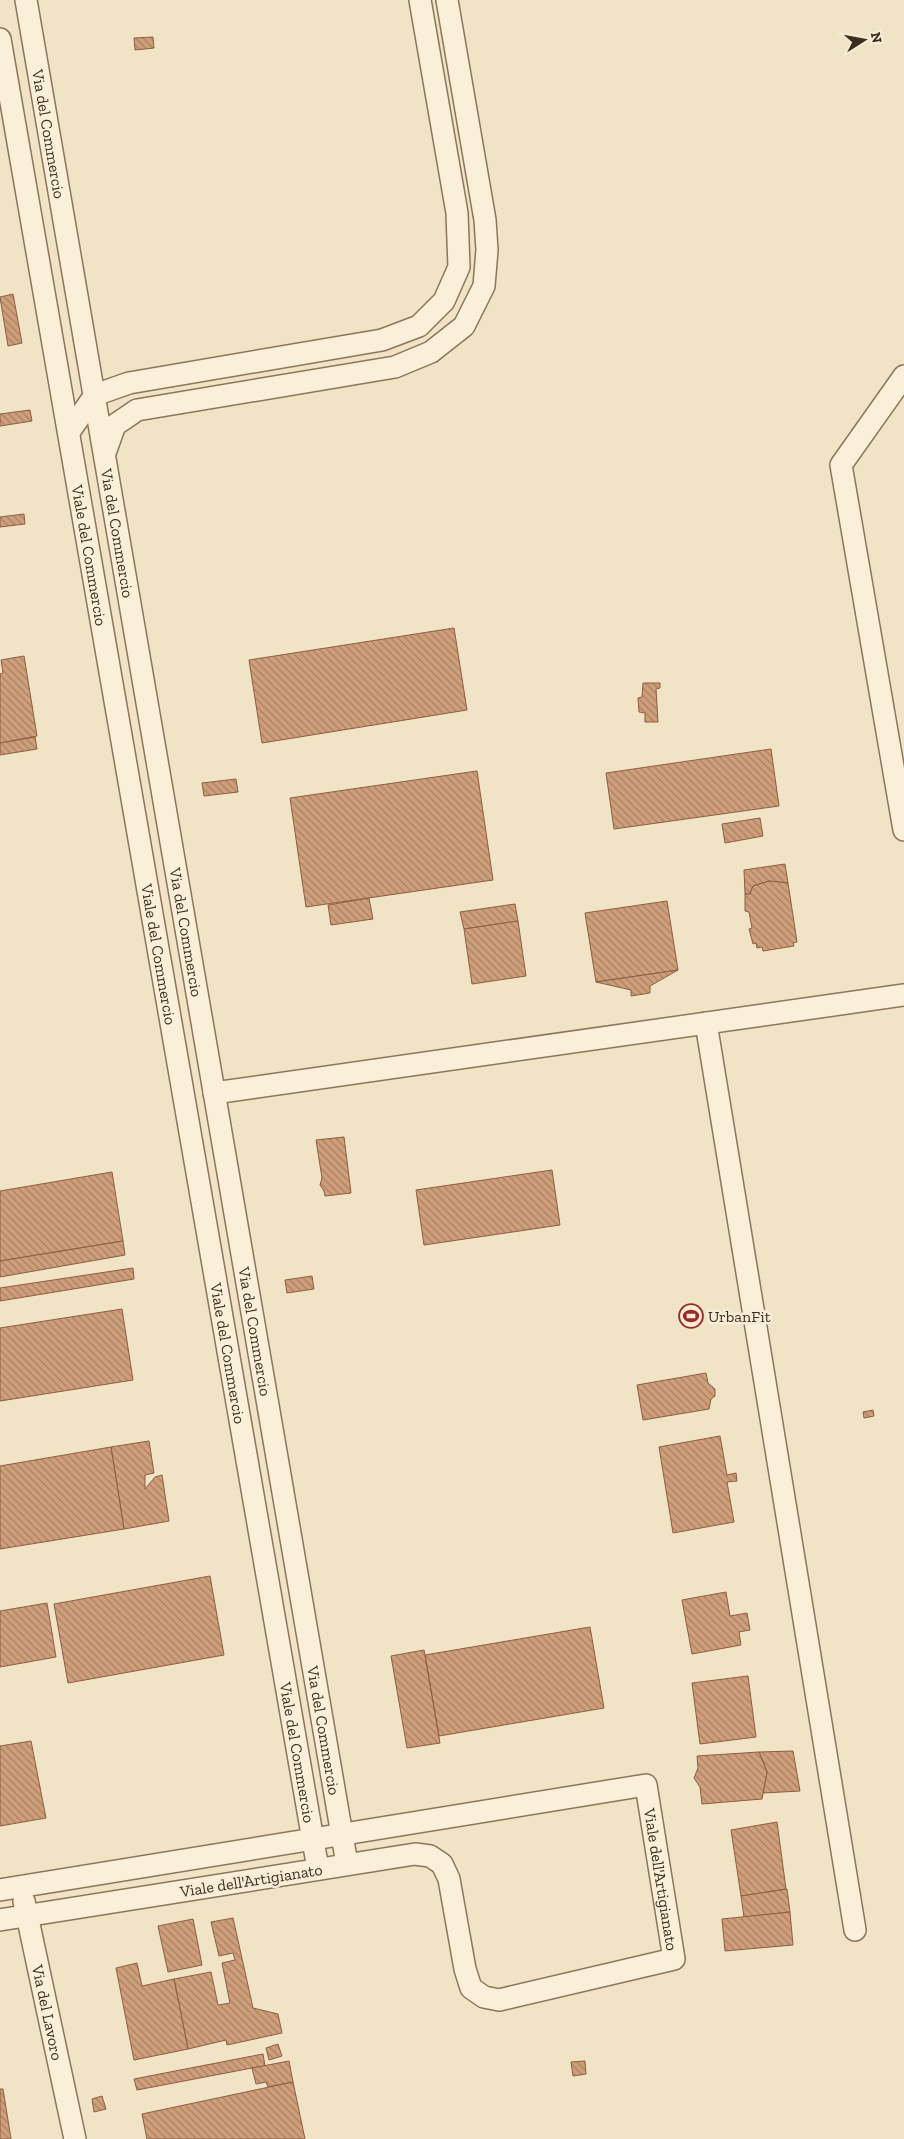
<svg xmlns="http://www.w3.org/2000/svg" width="904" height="2139" font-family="'Zilla Slab',serif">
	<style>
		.building { fill: url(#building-back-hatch); stroke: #8c5e40 }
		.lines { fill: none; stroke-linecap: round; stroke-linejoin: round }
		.minor-casing { stroke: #8c755b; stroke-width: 24 }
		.minor { stroke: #faf0da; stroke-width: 21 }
		.labels { text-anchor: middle; stroke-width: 5; stroke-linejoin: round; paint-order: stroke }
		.street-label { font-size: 16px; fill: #3b2d1f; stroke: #f7edd6 }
		.poi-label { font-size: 16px; fill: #3b2d1f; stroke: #f7edd6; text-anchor: start }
	</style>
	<defs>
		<pattern id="building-back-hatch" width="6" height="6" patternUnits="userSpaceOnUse" patternTransform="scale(1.25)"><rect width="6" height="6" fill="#cf9e7b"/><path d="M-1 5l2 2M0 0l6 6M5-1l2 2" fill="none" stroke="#a98164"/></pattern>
	</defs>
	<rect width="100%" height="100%" fill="#f0e3c6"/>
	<g class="building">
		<path d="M153,37l1,11 -19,2 -1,-12z"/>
		<path d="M13,294l9,49 -14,3 -8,-49z"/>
		<path d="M30,410l2,11 -32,5v-12z"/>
		<path d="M24,514l1,10 -25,3v-10z"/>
		<path d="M454,628l13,82 -205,33 -13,-83z"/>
		<path d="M24,656l13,80 -37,7v-69l3,-1 -2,-13z"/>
		<path d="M643,683h17v5l-4,1 2,33h-13v-9l-6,-1 -1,-14 4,-1z"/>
		<path d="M35,737l2,12 -37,6v-12z"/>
		<path d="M771,749l8,57 -165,23 -8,-56z"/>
		<path d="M477,771l16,109 -187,27 -16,-109z"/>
		<path d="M236,779l2,13 -34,4 -2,-13z"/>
		<path d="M760,818l3,18 -38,7 -3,-19z"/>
		<path d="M785,864l3,19 -19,-2 -16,5 -3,8h-5l-1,-24z"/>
		<path d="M769,881l19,2 9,59 -4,1 1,3 -31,5 -1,-4 -5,1 -1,-5 -3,1 -4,-15 3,-1 -3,-16 -4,-1v-17h5l3,-8z"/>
		<path d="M369,898l4,21 -42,6 -3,-20z"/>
		<path d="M667,901l11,69 -82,12 -11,-69z"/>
		<path d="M515,904l3,17 -54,8 -4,-17z"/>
		<path d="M518,921l8,55 -54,8 -8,-55z"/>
		<path d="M678,970l-28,16v7l-19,3v-6l-35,-8z"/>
		<path d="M344,1137l7,56 -26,3 -1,-5 -4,-6 2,-7 -6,-38z"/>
		<path d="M552,1170l8,55 -136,20 -8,-55z"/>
		<path d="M112,1172l11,69 -123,20v-70z"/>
		<path d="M123,1241l2,14 -125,22v-16z"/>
		<path d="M133,1268l1,11 -134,22v-13z"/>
		<path d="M312,1276l2,13 -27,4 -2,-13z"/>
		<path d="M122,1309l11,71 -133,21v-73z"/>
		<path d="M706,1373l2,10 7,6v7l-4,3 -2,10 -66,11 -6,-35z"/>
		<path d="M873,1410l1,6 -10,2 -1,-6z"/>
		<path d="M720,1436l7,39 9,-2 1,8 -10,1 7,40 -61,11 -14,-86z"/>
		<path d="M149,1441l5,32 -9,2v14l10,-12 7,-2 7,46 -45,8 -13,-82z"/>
		<path d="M111,1447l13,82 -124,20v-83z"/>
		<path d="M210,1576l14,79 -156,28 -14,-79z"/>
		<path d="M726,1592l4,24 17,-3 3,17 -11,2 2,13 -49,9 -10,-54z"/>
		<path d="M47,1603l9,54 -56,10v-56z"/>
		<path d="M590,1627l14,81 -165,28 -14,-81z"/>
		<path d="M424,1650l16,93 -33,5 -16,-92z"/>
		<path d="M748,1676l8,61 -56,7 -8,-61z"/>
		<path d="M31,1741l15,77 -46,8v-80z"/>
		<path d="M793,1751l7,40 -37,2 4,-21 -8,-20z"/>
		<path d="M759,1752l8,20 -5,27 -60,5 -2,-17 -6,-9 4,-10 -1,-12z"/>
		<path d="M777,1822l9,67 -45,7 -10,-66z"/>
		<path d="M787,1889l3,23 -46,5 -3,-21z"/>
		<path d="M790,1912l3,33 -68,6 -3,-32z"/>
		<path d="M233,1918l20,90 25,6 4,19 -55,12 -1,-5 -38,9 -14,-70 37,-7 7,33 12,-2 -8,-40 13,-3 -2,-7 -14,3 -8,-34z"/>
		<path d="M193,1919l9,46 -34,7 -10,-46z"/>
		<path d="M137,1963l5,23 32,-7 14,70 -54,11 -18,-92z"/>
		<path d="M278,2044l4,12 -13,4 -3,-12z"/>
		<path d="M263,2054l2,12 -13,2 -115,22 -3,-11z"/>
		<path d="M289,2061l4,21 -25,5 -2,-5 -10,2 -4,-16z"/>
		<path d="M585,2061l1,13 -13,2 -2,-14z"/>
		<path d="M293,2082l12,57h-158l-5,-25z"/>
		<path d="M0,2089h3l8,50h-11z"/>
		<path d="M102,2096l4,13 -12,3 -2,-13z"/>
	</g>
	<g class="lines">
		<g class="minor-casing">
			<g id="minor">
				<path id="s1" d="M26,0l321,1864"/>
				<path id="s2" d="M0,39l318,1830"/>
				<path d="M904,376l-63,89 63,365"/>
				<path d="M69,432l26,-37 34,-12 253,-43 37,-14 25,-25 15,-34 -2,-54 -37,-213"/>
				<path d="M105,453l10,-28 22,-15 258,-43 36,-15 33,-26 20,-40 3,-36 -2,-30 -38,-220"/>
				<path d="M706,1023l149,907"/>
				<path d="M214,1093l690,-98"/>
				<path id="s3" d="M0,1890l646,-105 28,174 -175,41 -15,-3 -13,-9 -6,-19 -16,-90 -7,-15 -12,-8 -15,-2 -415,66"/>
				<path id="s4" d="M24,1901l51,238"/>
			</g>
		</g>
		<use href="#minor" class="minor"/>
	</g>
	<defs>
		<g id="stadium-ring" transform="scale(1.25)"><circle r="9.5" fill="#f7edd6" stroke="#9c2929" stroke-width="1.5"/><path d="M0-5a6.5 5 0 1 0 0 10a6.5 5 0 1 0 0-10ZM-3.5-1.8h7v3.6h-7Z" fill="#9c2929"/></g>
	</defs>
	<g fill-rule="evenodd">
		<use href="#stadium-ring" x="691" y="1316"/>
	</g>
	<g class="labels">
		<g class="street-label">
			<text dy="6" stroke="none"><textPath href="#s1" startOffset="136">Via del Commercio</textPath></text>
			<text dy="6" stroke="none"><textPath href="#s1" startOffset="541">Via del Commercio</textPath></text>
			<text dy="6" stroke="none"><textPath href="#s2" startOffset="524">Viale del Commercio</textPath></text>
			<text dy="6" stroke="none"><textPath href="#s1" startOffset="946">Via del Commercio</textPath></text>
			<text dy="6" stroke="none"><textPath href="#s2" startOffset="929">Viale del Commercio</textPath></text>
			<text dy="6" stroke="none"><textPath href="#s1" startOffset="1351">Via del Commercio</textPath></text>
			<text dy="6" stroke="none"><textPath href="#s2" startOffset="1334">Viale del Commercio</textPath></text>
			<text dy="6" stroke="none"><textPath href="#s1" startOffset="1756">Via del Commercio</textPath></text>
			<text dy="6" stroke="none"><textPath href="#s2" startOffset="1739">Viale del Commercio</textPath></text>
			<text transform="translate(251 1880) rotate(-9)" y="6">Viale dell'Artigianato</text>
			<text dy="6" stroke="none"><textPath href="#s3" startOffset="750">Viale dell'Artigianato</textPath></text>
			<text dy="6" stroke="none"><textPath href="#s4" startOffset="114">Via del Lavoro</textPath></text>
		</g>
		<g class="poi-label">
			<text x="708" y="1322">UrbanFit</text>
		</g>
	</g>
	<g transform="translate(864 40) rotate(79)" stroke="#f7edd6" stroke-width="4" paint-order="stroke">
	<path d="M0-4L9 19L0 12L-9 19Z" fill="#3b2d1f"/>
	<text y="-8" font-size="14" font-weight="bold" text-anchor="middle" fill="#3b2d1f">N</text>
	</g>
</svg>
